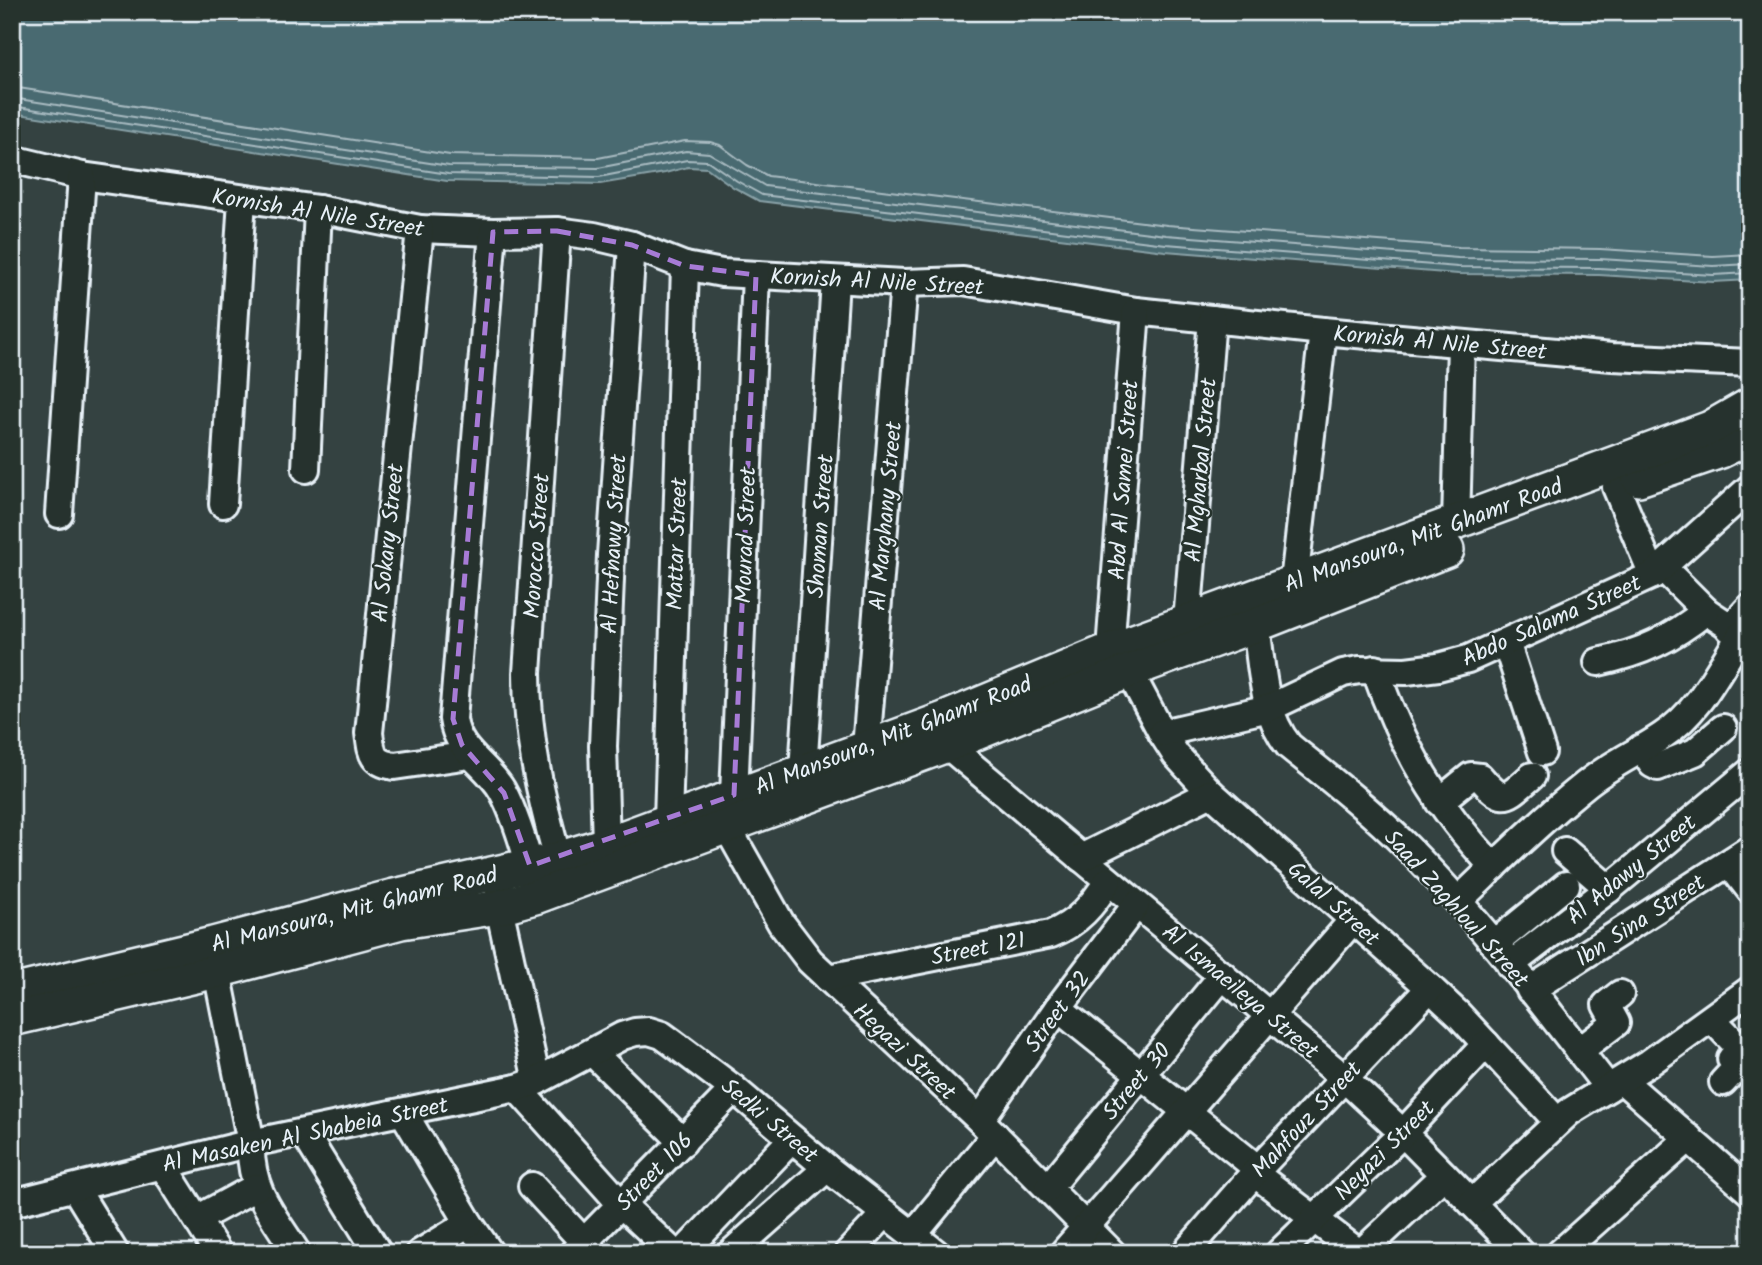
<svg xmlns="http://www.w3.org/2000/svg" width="1762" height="1265" font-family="Kalam,sans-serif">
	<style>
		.water { fill: #4a6b71; stroke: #89a1a7; stroke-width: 2 }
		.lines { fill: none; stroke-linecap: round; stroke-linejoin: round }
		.shore { stroke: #a9bbc2; stroke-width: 2 }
		.minor-casing { stroke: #e8f1f8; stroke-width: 32 }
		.major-casing { stroke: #e8f1f8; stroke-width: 38 }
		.minor { stroke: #26332d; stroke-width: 26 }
		.major { stroke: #26332d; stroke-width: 33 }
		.marked { fill: none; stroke: #a77bd6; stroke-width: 5; stroke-dasharray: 14 9; stroke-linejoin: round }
		.labels { text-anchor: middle; stroke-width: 5; stroke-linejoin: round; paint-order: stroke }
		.street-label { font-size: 23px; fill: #e8f1f8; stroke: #26332d }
	</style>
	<rect width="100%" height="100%" fill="#344241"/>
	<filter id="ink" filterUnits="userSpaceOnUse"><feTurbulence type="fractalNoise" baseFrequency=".0143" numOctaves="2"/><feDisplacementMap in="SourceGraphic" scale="14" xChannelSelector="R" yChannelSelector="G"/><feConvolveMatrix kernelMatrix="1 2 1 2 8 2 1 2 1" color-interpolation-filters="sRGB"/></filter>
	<g filter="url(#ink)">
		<path class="water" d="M12,12h1738v268l-37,2 -114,-7 -141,-1 -293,-23 -406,-50 -26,-14 -26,-19 -19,-1 -23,6 -65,11 -153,-3 -435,-68z"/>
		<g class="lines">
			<g class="shore">
				<path d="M12,87l438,68 148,3 87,-17 25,1 10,3 27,20 21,11 399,49 292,22 141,2 113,7 37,-2"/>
				<path d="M12,98l437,68 149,2 88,-17 23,2 56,33 401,49 292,23 142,1 113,7 37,-2"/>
				<path d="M12,106l436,68 151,3 88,-17 21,1 29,20 25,14 404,49 292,23 141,1 114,7 37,-2"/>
			</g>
			<g class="minor-casing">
				<g id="minor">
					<path d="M12,159l70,17 236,33 102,20 73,3 64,-1 37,5 38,9 53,21 37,7 182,10 59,-2 173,30 187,20 289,26 138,6"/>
					<path d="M420,229l-51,504c3,21 2,29 25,33l76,-11"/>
					<path d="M557,231l-30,442c0,65 14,125 31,186"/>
					<path d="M493,232l-40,487c4,33 34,45 49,71 13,23 26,68 33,94"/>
					<path d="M306,469l12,-260"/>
					<path d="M1616,487l37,88"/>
					<path d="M223,504l19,-305"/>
					<path d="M59,514l23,-338"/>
					<path d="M1456,523l5,-179"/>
					<path d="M1663,568l43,43 44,29"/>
					<path d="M1294,582l29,-251"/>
					<path d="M1187,622l25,-303"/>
					<path d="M1256,625c6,41 6,88 33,121 40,32 81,64 118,101 74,74 137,159 201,241"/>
					<path d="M1730,629l20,-22"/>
					<path d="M1506,642l36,110"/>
					<path d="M1110,650l26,-339"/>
					<path d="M1598,662c44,-9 73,-23 108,-51"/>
					<path d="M1375,669c27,78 62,139 119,198"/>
					<path d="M1129,671l33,62 14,22 35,38 219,195 29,27 99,107"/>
					<path d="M1162,733l107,-25 74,-35 16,-3 47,1 32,-4 30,-8 185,-84 97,-87"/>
					<path d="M947,745l397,333 59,55 118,120"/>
					<path d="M866,748l38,-465"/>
					<path d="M1641,748l11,16 6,3 37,-15 28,-24"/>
					<path d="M803,771l32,-490"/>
					<path d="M734,795l22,-520"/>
					<path d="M1439,802l32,-26 9,1c24,28 26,21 52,-1"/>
					<path d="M668,821l17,-555"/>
					<path d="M727,827l54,96 29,38 170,159 132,133"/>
					<path d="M606,844l-3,-98 8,-191 21,-310"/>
					<path d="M1565,851l44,38"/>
					<path d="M1081,858l130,-65"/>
					<path d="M1729,863l21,27"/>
					<path d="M499,887v20l38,174"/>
					<path d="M1458,901c41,-39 82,-80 127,-116 24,-20 52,-32 77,-49 37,-24 56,-65 79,-101"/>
					<path d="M1494,944l72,-59"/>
					<path d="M1510,965l99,-76 141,-117"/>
					<path d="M217,971l34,172c-2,47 22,72 46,110"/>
					<path d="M828,978l223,-44c27,-11 42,-29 57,-53"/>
					<path d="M1530,990l220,-141"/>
					<path d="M1058,1008l200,161"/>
					<path d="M1712,1019l25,26h7l6,-3"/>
					<path d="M1579,1051l37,-28 -10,-18 14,-11"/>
					<path d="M592,1052l91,90"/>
					<path d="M1623,1081l127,111"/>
					<path d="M1723,1082l14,-15 -6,-8 13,-14"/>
					<path d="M517,1088l104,116 53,49"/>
					<path d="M403,1112l66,111 21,30"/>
					<path d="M980,1120l78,-112 78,-103"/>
					<path d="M304,1133l74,120"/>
					<path d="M163,1166l55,87"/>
					<path d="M1254,1173l105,80"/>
					<path d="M532,1186l62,67"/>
					<path d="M75,1188l40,65"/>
					<path d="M1048,1188l175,-213"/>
					<path d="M12,1203l239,-60 266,-55 20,-7 85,-45 13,-4 14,-1 13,4 11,8 61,46 93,79 109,85"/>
					<path d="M1472,1203l97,-91 80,-49 101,-73"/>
					<path d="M197,1219l59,-32"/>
					<path d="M913,1235l82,-100"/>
					<path d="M420,1253l49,-30"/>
					<path d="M573,1253l161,-164"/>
					<path d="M683,1253l109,-114"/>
					<path d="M731,1253l96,-85"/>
					<path d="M848,1253l37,-39"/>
					<path d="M1063,1253l290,-333"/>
					<path d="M1185,1253l73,-84 172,-181"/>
					<path d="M1279,1253l124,-120 83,-89"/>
					<path d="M1361,1253l83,-78"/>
					<path d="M1560,1253l129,-115"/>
				</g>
			</g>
			<g class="major-casing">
				<g id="major">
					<path d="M1639,479l82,-28 29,-14"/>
					<path d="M12,992l201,-48 181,-48 164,-37 48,-15 338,-125 166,-69 600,-222 40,-23"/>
					<path d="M12,1019l205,-48 184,-49 98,-15 39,-11 409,-151 182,-74 127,-46 191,-75"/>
				</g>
			</g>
			<use href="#minor" class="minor"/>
			<use href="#major" class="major"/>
		</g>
	</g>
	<path class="marked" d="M557,231l75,14 53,21 71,9 -22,520 -204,71 -26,-73 -42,-48 -9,-26 40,-487z"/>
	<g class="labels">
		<g class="street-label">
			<text transform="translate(318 212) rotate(9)" y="8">Kornish Al Nile Street</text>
			<text transform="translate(877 281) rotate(3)" y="8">Kornish Al Nile Street</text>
			<text transform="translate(1440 342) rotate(5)" y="8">Kornish Al Nile Street</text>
			<text transform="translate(1200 470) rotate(-85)" y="8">Al Mgharbal Street</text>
			<text transform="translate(1123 480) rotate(-86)" y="8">Abd Al Samei Street</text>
			<text transform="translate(885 516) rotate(-85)" y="8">Al Marghany Street</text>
			<text transform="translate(820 526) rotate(-86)" y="8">Shoman Street</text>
			<text transform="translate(745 535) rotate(-88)" y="8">Mourad Street</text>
			<text transform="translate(1423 535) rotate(-20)" y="8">Al Mansoura, Mit Ghamr Road</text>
			<text transform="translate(387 543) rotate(-84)" y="8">Al Sokary Street</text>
			<text transform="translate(613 544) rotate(-87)" y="8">Al Hefnawy Street</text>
			<text transform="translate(676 544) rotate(-88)" y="8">Mattar Street</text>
			<text transform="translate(536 546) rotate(-86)" y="8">Morocco Street</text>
			<text transform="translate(1551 620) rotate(-24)" y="8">Abdo Salama Street</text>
			<text transform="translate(893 735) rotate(-21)" y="8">Al Mansoura, Mit Ghamr Road</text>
			<text transform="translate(1631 869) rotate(-39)" y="8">Al Adawy Street</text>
			<text transform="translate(1334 903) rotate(42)" y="8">Galal Street</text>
			<text transform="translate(1457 908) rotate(48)" y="8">Saad Zaghloul Street</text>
			<text transform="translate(354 909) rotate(-14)" y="8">Al Mansoura, Mit Ghamr Road</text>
			<text transform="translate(1640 920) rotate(-33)" y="8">Ibn Sina Street</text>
			<text transform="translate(978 948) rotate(-11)" y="8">Street 121</text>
			<text transform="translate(1241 991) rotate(40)" y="8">Al Ismaeileya Street</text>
			<text transform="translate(1057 1011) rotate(-54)" y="8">Street 32</text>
			<text transform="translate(905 1051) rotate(43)" y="8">Hegazi Street</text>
			<text transform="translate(1136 1081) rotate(-50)" y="8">Street 30</text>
			<text transform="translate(1306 1119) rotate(-47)" y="8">Mahfouz Street</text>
			<text transform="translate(770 1120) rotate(40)" y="8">Sedki Street</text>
			<text transform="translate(305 1134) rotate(-12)" y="8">Al Masaken Al Shabeia Street</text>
			<text transform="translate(1384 1150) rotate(-45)" y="8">Neyazi Street</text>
			<text transform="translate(654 1171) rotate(-46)" y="8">Street 106</text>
		</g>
	</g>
	<rect width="1762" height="1265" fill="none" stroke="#26332d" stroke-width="42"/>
	<rect x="21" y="21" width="1720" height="1223" fill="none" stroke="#e8f1f8" stroke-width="2.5" filter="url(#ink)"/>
</svg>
